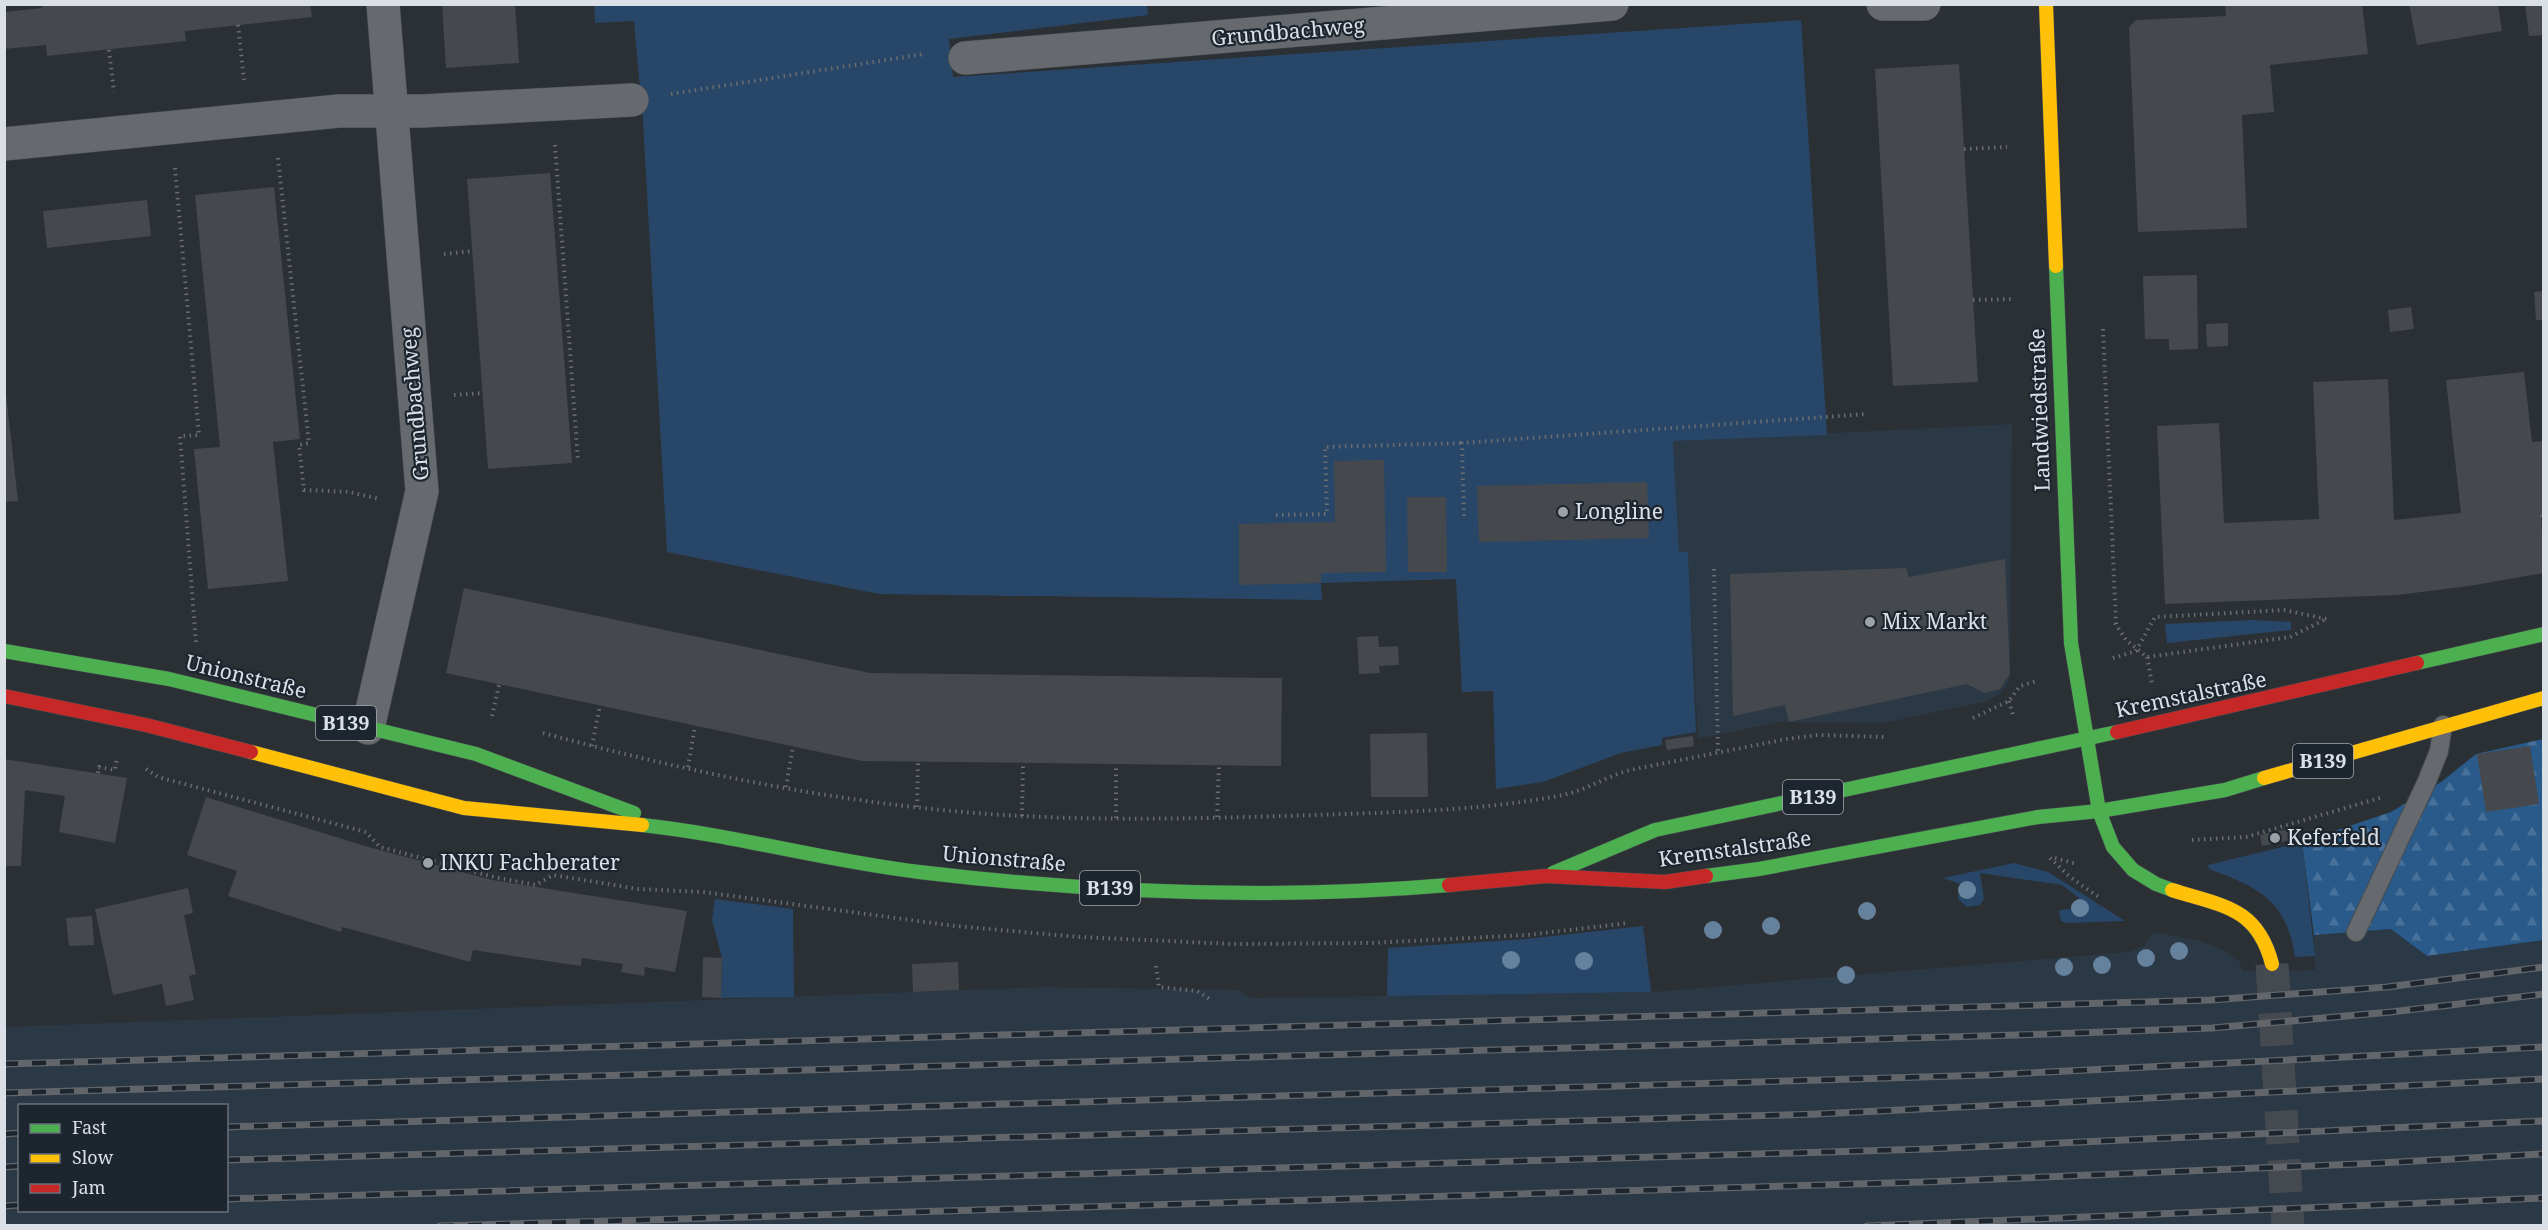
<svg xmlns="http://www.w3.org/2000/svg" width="2548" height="1230" font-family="'Noto Serif',serif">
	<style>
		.built { fill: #2b3845; fill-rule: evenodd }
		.green { fill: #284768 }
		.forest { fill: url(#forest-firs) }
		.building { fill: #45494d }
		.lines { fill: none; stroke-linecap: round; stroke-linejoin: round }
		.street-tunnel { stroke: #454a50; stroke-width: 33; stroke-dasharray: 33 16; stroke-linecap: butt }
		.lane-casing { stroke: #484d50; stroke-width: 20 }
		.street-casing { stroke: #484d50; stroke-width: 34 }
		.fast-casing { stroke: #484d50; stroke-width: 15 }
		.slow-casing { stroke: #484d50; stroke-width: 15 }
		.jam-casing { stroke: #484d50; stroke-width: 15 }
		.path { stroke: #6a6d71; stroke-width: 4; stroke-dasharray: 1.5 4.5; stroke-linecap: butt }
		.lane { stroke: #666a6e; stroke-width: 18 }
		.street { stroke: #666a6e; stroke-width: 33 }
		.fast { stroke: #4caf50; stroke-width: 14 }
		.slow { stroke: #ffc107; stroke-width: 14 }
		.jam { stroke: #c62828; stroke-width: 14 }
		.rail-casing { stroke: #62666b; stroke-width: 7 }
		.rail { stroke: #1d262f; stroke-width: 4.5; stroke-dasharray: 14; stroke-linecap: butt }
		.tree { fill: #66819c }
		.poi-dot { fill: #9da2a9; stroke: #1d262f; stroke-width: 2 }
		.labels { text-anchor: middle; stroke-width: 4.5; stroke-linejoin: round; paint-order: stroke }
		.shield { fill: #1d262f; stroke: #a2a8b0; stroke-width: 1.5 }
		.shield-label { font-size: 20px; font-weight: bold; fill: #dbe0e7 }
		.street-label { font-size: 21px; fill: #dbe0e7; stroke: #1d262f }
		.poi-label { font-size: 21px; fill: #dbe0e7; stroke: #1d262f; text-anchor: start }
	</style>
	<defs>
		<pattern id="forest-firs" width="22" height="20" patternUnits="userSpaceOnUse" patternTransform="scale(1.5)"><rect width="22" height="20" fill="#295a89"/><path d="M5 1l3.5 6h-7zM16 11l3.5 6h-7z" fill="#47719a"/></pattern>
	</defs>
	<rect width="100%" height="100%" fill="#2b3035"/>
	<g class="built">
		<path d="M2012,424l-2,251 -3,10 -7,9 -12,7 -105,22 -104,-1 -81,17 -10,-186h-9l-6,-112z"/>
		<path d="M2391,929l36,27 116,-16v285h-2538l-1,-198 1039,-40 195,3 12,8 401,-6 477,-40 16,-6 9,-14 48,9 22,9 16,11 4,10 72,-1 -1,-35zM20,1106h206v104h-206z"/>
	</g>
	<g class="green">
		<path d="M594,5h553l1,10 -199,24 4,38 848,-57 26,415 -154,6 6,111h9l8,180 -34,6v7l-41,8 -78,29 -47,7 -3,-98 -31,1 -6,-113 -135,4 1,17 -443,-6 -212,-42 -24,-431 -9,-100 -39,2z"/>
		<path d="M2252,620l39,2v8l-124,13 -2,-19z"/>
		<path d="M2302,842l13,114 -20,1c-9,-58 -36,-69 -86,-88l-1,-4z"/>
		<path d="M2014,863l34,9 77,49 -59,2 -5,-2 -2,-11 11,-1 9,-11 -17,-13 -82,-12 4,26 -4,6 -13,2 -9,-8 2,-15 -17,-6z"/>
		<path d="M715,899l78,10 1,88 -73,1 1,-40 -10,-38z"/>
		<path d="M1643,926l8,66 -264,4 1,-48 138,-9z"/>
	</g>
	<path class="forest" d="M2543,739v201l-116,16 -36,-27 -77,6 -12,-93 89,-30 50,-30 35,-28z"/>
	<g class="building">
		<path d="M42,4h268l2,13 -127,14 1,10 -139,15 -1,-11 -42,4v-37l38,-4z"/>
		<path d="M442,4h73l4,59 -73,5z"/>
		<path d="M2225,4h137l6,50 -98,11 4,47 -32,3 5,113 -109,4 -9,-205 7,-7 90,-4z"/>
		<path d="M2409,4h89l4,27 -85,14z"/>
		<path d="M2525,4h19v31l-15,1z"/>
		<path d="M1959,64l19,318 -85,4 -18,-317z"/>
		<path d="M550,173l22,290 -84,6 -21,-290z"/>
		<path d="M274,187l26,252 -27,3 15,139 -80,8 -14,-140 26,-2 -25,-252z"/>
		<path d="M147,200l4,36 -104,12 -4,-37z"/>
		<path d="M2197,275l1,74 -29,1v-11h-24l-2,-63z"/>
		<path d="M2544,291v29h-8l-2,-28z"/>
		<path d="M2411,307l3,22 -24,3 -2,-22z"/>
		<path d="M2228,323v23l-21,1 -1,-23z"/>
		<path d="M2524,372l8,70 12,-1v74h-3l3,58 -75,13 -72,9 -232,9 -8,-178 62,-3 5,100 95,-4 -6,-137 75,-3 6,141 67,-7 -15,-133z"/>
		<path d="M4,376l14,125 -14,1z"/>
		<path d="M1384,460l2,112 -65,1v10l-82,2v-61l96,-2 -1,-61z"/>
		<path d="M1647,482l2,56 -170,4 -2,-56z"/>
		<path d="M1407,497h39l1,75h-39z"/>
		<path d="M2005,559l5,115 -10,15 -16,4 -17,-9 -178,38 -4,-17 -52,11 -3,-142 176,-6 3,9z"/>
		<path d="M464,588l406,85 412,5 -1,88 -419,-5 -416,-88z"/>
		<path d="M1378,636l1,11 19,-1 1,19 -20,1 1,7 -21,1 -2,-37z"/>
		<path d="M1427,733l1,64h-57l-1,-63z"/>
		<path d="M1693,736l1,10 -27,4 -2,-10z"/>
		<path d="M2530,746l9,58 -53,8 -9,-58z"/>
		<path d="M4,759l123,19 -12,65 -56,-11 6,-36 -40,-6 -4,76h-17z"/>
		<path d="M206,797l159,49 127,34 195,31 -12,61 -30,-5 -1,9 -23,-4 2,-8 -41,-6 -1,8 -108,-16 -3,12 -120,-33 -8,-2 -1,5 -113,-36 9,-25 -50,-16z"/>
		<path d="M2289,829l2,11 -29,6 -2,-11z"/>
		<path d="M188,888l5,25 -9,2 12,59 -7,2 5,24 -28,6 -4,-22 -49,11 -18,-86z"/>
		<path d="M92,916l2,29 -25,1 -3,-28z"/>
		<path d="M703,957l19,1 -1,40 -19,-1z"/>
		<path d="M958,962l1,28 -46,2 -1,-28z"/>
	</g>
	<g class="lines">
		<path class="street-tunnel" d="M2272,964l16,262"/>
		<g class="lane-casing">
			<path id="lane" d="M2356,932l71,-151 12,-30 4,-26"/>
		</g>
		<g class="street-casing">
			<g id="street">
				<path d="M1883,4h41"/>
				<path d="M965,58l647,-54"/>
				<path d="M4,144l335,-33h83l210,-11"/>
				<path d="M368,728l54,-237 -39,-487"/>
			</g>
		</g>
		<g class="fast-casing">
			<g id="fast">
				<path d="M2056,266l15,377 28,168 14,36 20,23 23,14 16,6"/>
				<path d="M4,651l165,28 307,75 158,59"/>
				<path d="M2417,663l127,-29"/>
				<path d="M642,825c93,10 184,36 277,47 176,21 354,28 530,13"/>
				<path d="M1553,873l102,-43 462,-98"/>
				<path d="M1706,876l53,-7 279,-52 61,-6 126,-21 39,-12"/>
			</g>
		</g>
		<g class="slow-casing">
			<g id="slow">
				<path d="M2046,4l10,262"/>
				<path d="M251,752l213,56 178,17"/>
				<path d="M2264,778l280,-80"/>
				<path d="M2172,890c49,16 85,16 100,74"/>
			</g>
		</g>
		<g class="jam-casing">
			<g id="jam">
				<path d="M4,696l142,29 105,27"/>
				<path d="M2117,732l300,-69"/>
				<path d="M1449,885l97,-9 119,6 41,-6"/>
			</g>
		</g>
		<g class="path">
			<path d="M238,25l6,55"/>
			<path d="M109,50l5,42"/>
			<path d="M671,94l253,-40"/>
			<path d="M555,145l23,316"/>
			<path d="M1964,149l43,-2"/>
			<path d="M278,158l31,285 -10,2 5,45 45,2 31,7"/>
			<path d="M175,168l24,267 -19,1 16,207"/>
			<path d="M444,254l28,-3"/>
			<path d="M1973,300l41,-1"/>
			<path d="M2103,329l13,295"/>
			<path d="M454,395l29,-2"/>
			<path d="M1276,515l51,-1 -2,-67 137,-4"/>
			<path d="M2541,515l3,3"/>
			<path d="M1464,516l-2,-73 405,-29"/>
			<path d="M1714,569l4,183"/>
			<path d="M2115,623l11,17 21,17 143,-20 36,-18"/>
			<path d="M2147,657l5,26"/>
			<path d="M2113,658l23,-7 19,-34 129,-7 43,9"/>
			<path d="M2009,701l4,14"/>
			<path d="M492,716l7,-31"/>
			<path d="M1973,718l36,-17 11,-15 17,-5"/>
			<path d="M543,733c156,42 318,75 479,83 98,5 196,2 293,-1 83,-3 167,-4 248,-20 24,-5 44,-19 67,-25l157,-31 31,-4 68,2"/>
			<path d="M592,746l8,-41"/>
			<path d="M688,767l7,-41"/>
			<path d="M146,769l12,8 208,55 14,15 114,30 42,8 17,-10 85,14 65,3 252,34 125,11 152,7 139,-1 156,-8 101,-12"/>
			<path d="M98,773l1,-6 16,3 2,-11"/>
			<path d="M786,787l7,-41"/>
			<path d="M917,807l1,-46"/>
			<path d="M1022,816l1,-53"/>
			<path d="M1217,817l2,-52"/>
			<path d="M1116,818v-54"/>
			<path d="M2192,840l54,-3 137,-40"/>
			<path d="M2050,858l20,19 30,21"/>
			<path d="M2055,858l22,6"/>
			<path d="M1156,966l3,21 38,4 14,9"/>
		</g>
		<use href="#lane" class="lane"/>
		<use href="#street" class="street"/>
		<use href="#fast" class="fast"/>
		<use href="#slow" class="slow"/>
		<use href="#jam" class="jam"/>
		<g class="rail-casing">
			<g id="rail">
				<path d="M4,1064l2207,-64 176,-13 157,-20"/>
				<path d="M4,1093l2045,-59 163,-6 179,-16 153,-18"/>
				<path d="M226,1127l1762,-52 556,-28"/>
				<path d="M4,1134l16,-1"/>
				<path d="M226,1160l1591,-46 727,-35"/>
				<path d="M4,1167l16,-1"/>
				<path d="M226,1199l1701,-50 617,-28"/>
				<path d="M4,1206l16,-1"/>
				<path d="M440,1226l1483,-44 457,-19 164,-9"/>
				<path d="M1867,1226l677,-28"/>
			</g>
		</g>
		<use href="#rail" class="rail"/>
	</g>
	<g class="tree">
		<circle cx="1967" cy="890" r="9"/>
		<circle cx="2080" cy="908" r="9"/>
		<circle cx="1867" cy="911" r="9"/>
		<circle cx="1771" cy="926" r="9"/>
		<circle cx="1713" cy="930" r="9"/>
		<circle cx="2179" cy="951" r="9"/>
		<circle cx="2146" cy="958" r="9"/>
		<circle cx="1511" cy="960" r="9"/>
		<circle cx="1584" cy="961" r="9"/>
		<circle cx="2102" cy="965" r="9"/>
		<circle cx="2064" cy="967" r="9"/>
		<circle cx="1846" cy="975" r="9"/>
	</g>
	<g class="poi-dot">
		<circle cx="1563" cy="512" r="6"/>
		<circle cx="1870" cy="622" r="6"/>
		<circle cx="2275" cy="838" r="6"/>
		<circle cx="428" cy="863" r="6"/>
	</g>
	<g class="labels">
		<g class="shield">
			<rect x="316" y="706" width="60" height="34" rx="4.5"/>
			<rect x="2293" y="744" width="60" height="34" rx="4.5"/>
			<rect x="1783" y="780" width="60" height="34" rx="4.5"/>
			<rect x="1080" y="871" width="60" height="34" rx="4.5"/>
		</g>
		<g class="shield-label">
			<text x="346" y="730">B139</text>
			<text x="2323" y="768">B139</text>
			<text x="1813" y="804">B139</text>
			<text x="1110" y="895">B139</text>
		</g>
		<g class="street-label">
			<text transform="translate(1288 32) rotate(-5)" y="7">Grundbachweg</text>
			<text transform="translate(415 404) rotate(-95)" y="7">Grundbachweg</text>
			<text transform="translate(2040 410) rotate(-92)" y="7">Landwiedstraße</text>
			<text transform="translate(246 677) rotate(14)" y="7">Unionstraße</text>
			<text transform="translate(2191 695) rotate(-12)" y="7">Kremstalstraße</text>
			<text transform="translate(1735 849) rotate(-8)" y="7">Kremstalstraße</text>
			<text transform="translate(1004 859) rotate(5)" y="7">Unionstraße</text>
		</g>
		<g class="poi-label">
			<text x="1575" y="519">Longline</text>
			<text x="1882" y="629">Mix Markt</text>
			<text x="2287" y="845">Keferfeld</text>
			<text x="440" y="870">INKU Fachberater</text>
		</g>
	</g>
	<rect width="2548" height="1230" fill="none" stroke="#dbe0e7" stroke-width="12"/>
	<rect x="18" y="1104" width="210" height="108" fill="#1d262f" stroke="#697079" stroke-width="1.5"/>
	<rect x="30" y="1124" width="30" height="9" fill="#4caf50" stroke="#697079" stroke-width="1.5"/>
	<text x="72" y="1134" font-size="18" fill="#dbe0e7">Fast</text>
	<rect x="30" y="1154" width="30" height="9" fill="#ffc107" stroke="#697079" stroke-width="1.5"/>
	<text x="72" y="1164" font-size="18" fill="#dbe0e7">Slow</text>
	<rect x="30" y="1184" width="30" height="9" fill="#c62828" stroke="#697079" stroke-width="1.5"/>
	<text x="72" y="1194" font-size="18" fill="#dbe0e7">Jam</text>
</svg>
